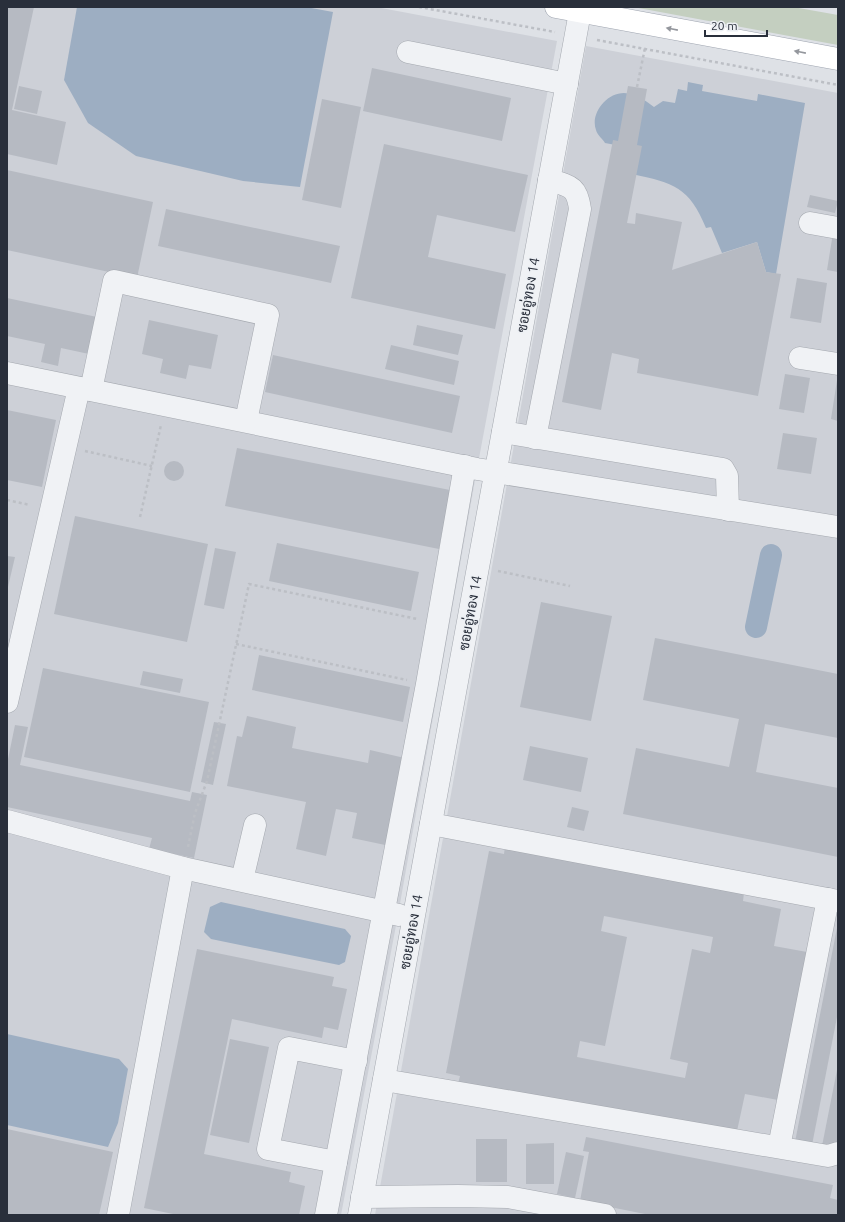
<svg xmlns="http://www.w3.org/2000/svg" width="845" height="1222" font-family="Ubuntu,Sarabun,sans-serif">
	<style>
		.built { fill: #cdd0d7 }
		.green { fill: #c4cfc0 }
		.water { fill: #9daec2 }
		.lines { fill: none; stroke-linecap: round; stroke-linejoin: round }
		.canal { stroke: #9daec2; stroke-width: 22 }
		.building { fill: #b6bac2; fill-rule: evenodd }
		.minor-casing { stroke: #a4a8af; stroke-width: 23 }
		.major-casing { stroke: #9fa5b0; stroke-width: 23 }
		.path { stroke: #bcbfc5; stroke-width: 2.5; stroke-dasharray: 3 3; stroke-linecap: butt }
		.minor { stroke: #f0f2f5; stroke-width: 22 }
		.major { stroke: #fff; stroke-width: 22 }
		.oneway { fill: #94979d }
		.labels { text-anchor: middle; stroke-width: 3; stroke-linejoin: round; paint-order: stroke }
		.street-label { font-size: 14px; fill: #292f3b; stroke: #edf0f4 }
	</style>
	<rect width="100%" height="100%" fill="#dee1e6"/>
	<g class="built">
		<path d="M7,7h369l181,34 -80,428 -79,446 -57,300h-334z"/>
		<path d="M586,46l252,47v1122h-463z"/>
	</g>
	<path class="green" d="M633,7h160l45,8v30z"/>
	<g class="water">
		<path d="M77,7h229l27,5 -33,175 -57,-6 -107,-25 -48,-33 -24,-43z"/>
		<path d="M688,82l15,3 -1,6 55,10 1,-7 47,9 -29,171 -10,-2 -9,-30 -35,11 -11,-26 -5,1c-17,-41 -32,-45 -74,-54l5,-25 -32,-6c-2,-4 -8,-8 -9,-13 -6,-16 10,-37 28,-37 12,1 21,7 30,14l9,-6 12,2 3,-14 9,2z"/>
		<path d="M221,902l124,27 6,7 -6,26 -6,3 -128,-26 -7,-7 6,-25z"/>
		<path d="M7,1034l112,25 9,10 -10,54 -10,24 -101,-22z"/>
	</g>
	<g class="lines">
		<path class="canal" d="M756,627l15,-72"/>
	</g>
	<g class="building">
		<path d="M7,7h27l-22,103 54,12 -9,43 -50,-11z"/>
		<path d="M372,68l139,30 -9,43 -139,-30z"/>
		<path d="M19,86l23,5 -5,23 -23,-5z"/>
		<path d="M628,86l19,3 -10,56 5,1 -15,77 8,1 1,-11 46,9 -10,48 85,-28 9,30 15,2 -23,122 -121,-23 2,-14 -27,-6 -11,57 -39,-8 51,-262 5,1z"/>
		<path d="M322,99l39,8 -20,101 -39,-8z"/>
		<path d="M384,144l144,31 -13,57 -78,-17 -9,42 78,17 -11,55 -144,-31z"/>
		<path d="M7,170l146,32 -16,76 -130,-28z"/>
		<path d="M810,195l28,6 -3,12 -28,-6z"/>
		<path d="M166,209l174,37 -9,37 -173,-37z"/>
		<path d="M833,233l5,1v38l-11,-2z"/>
		<path d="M797,278l30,5 -6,40 -31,-5z"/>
		<path d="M7,298l90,19 -8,37 -28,-6 -3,18 -17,-4 4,-18 -38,-8z"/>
		<path d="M149,320l69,15 -7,34 -22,-4 -3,14 -26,-6 3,-14 -21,-5z"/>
		<path d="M417,325l46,10 -5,20 -45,-10z"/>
		<path d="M391,345l68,16 -5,24 -69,-16z"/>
		<path d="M273,355l187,41 -8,37 -187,-41z"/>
		<path d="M785,374l25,4 -6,35 -25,-4z"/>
		<path d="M837,380h1v41l-7,-2z"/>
		<path d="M7,410l49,10 -14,67 -35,-7z"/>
		<path d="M783,433l34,5 -6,36 -34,-5z"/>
		<path d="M237,448l213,42 -11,59 -214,-43z"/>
		<circle cx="174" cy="471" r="10"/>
		<path d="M75,516l133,28 -21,98 -133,-28z"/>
		<path d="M277,543l142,29 -8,39 -142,-30z"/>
		<path d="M215,548l21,4 -12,57 -20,-4z"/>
		<path d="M7,556l8,1 -7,30h-1z"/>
		<path d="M541,602l71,14 -21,105 -71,-14z"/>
		<path d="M655,638l183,36v64l-73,-14 -9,48 82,16v69l-215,-43 13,-66 93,19 10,-48 -96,-19z"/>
		<path d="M259,655l151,32 -7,35 -151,-32z"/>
		<path d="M43,668l166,34 -19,90 -166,-35z"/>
		<path d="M143,671l40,8 -3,14 -40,-8z"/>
		<path d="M247,716l49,11 -4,21 76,15 2,-13 39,9 -19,87 -38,-8 5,-25 -21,-4 -10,47 -30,-7 10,-47 -79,-16 10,-50 5,1z"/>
		<path d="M214,722l12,2 -13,61 -12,-3z"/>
		<path d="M15,725l13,2 -8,38 170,36 2,-9 15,3 -13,63 -45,-9 3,-11 -145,-31v-43z"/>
		<path d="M530,746l58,12 -7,34 -58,-12z"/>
		<path d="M572,807l17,4 -5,20 -17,-4z"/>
		<path d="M505,846l239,47 -1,8 38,8 -7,37 33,6 -29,148 -33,-6 -8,37 -279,-47 2,-8 -14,-3 43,-222 15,3zM604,916l109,21 -3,16 -18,-4 -22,110 18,4 -3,15 -108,-21 3,-16 25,5 22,-109 -26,-6z"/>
		<path d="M837,928l1,84 -26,133 -17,-3z"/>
		<path d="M197,949l137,28 -2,9 15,3 -9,41 -14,-3 -2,11 -90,-19 -28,135 87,18 -2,10 16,4 -6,29h-121l-34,-7z"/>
		<path d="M230,1039l39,8 -20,96 -39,-8z"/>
		<path d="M837,1070h1v79l-16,-3z"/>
		<path d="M7,1129l106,23 -14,63h-92z"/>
		<path d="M586,1137l247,48 -3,13 8,2v15h-188l-70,-14 9,-49 -6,-1z"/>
		<rect x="476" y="1139" width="31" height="43"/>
		<path d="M554,1143v41h-28v-40z"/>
		<path d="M566,1152l18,4 -9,42 -18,-4z"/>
	</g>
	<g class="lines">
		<g class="minor-casing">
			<g id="minor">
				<path d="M408,52l159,32"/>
				<path d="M810,223l28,5"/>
				<path d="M800,358l38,6"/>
				<path d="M7,373l470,96 361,58"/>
				<path d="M91,390l23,-109 154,34 -22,106"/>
				<path d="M503,432l220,37 4,7 1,34"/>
				<path d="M535,438l45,-229c-3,-23 -10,-23 -31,-29"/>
				<path d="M7,702l72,-314"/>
				<path d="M7,821l176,47 216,47"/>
				<path d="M431,824l407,77"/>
				<path d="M242,880l13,-55"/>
				<path d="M384,1080l444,76 10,-3"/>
				<path d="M779,1147l49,-248"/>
				<path d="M336,1162l-68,-13 21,-101 67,13"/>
				<path d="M362,1197l96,-1 50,1 97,18"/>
				<path d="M118,1215l65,-347"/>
				<path d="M326,1215l101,-531 38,-218"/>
				<path d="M359,1215l221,-1203"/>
			</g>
		</g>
		<g class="major-casing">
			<path id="major" d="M556,7l282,52"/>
		</g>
		<g class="path">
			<path d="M419,7l136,25"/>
			<path d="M597,40l241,45"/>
			<path d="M637,87l8,-39"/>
			<path d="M85,451l67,15"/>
			<path d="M7,500l23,5"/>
			<path d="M140,517l21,-92"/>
			<path d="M498,571l72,15"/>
			<path d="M236,644l171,36"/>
			<path d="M188,847l7,-34 12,-32 42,-197 168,35"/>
		</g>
		<use href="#minor" class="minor"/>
		<use href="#major" class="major"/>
	</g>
	<defs><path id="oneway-solid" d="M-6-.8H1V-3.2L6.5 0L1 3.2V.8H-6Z"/></defs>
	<g class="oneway">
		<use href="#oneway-solid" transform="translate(672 29) rotate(-169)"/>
		<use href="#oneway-solid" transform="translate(800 52) rotate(-169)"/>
	</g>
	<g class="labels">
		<g class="street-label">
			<text transform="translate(528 295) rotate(-80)" y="5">ซอยอู่ทอง 14</text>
			<text transform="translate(470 613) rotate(-80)" y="5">ซอยอู่ทอง 14</text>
			<text transform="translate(411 932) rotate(-80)" y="5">ซอยอู่ทอง 14</text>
		</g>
	</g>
	<rect width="845" height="1222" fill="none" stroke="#292f3b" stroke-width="16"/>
	<path d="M705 30v6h62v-6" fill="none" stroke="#292f3b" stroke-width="2"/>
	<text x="711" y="30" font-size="12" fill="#292f3b" stroke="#edf0f4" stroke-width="3" paint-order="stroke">20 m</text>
</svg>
